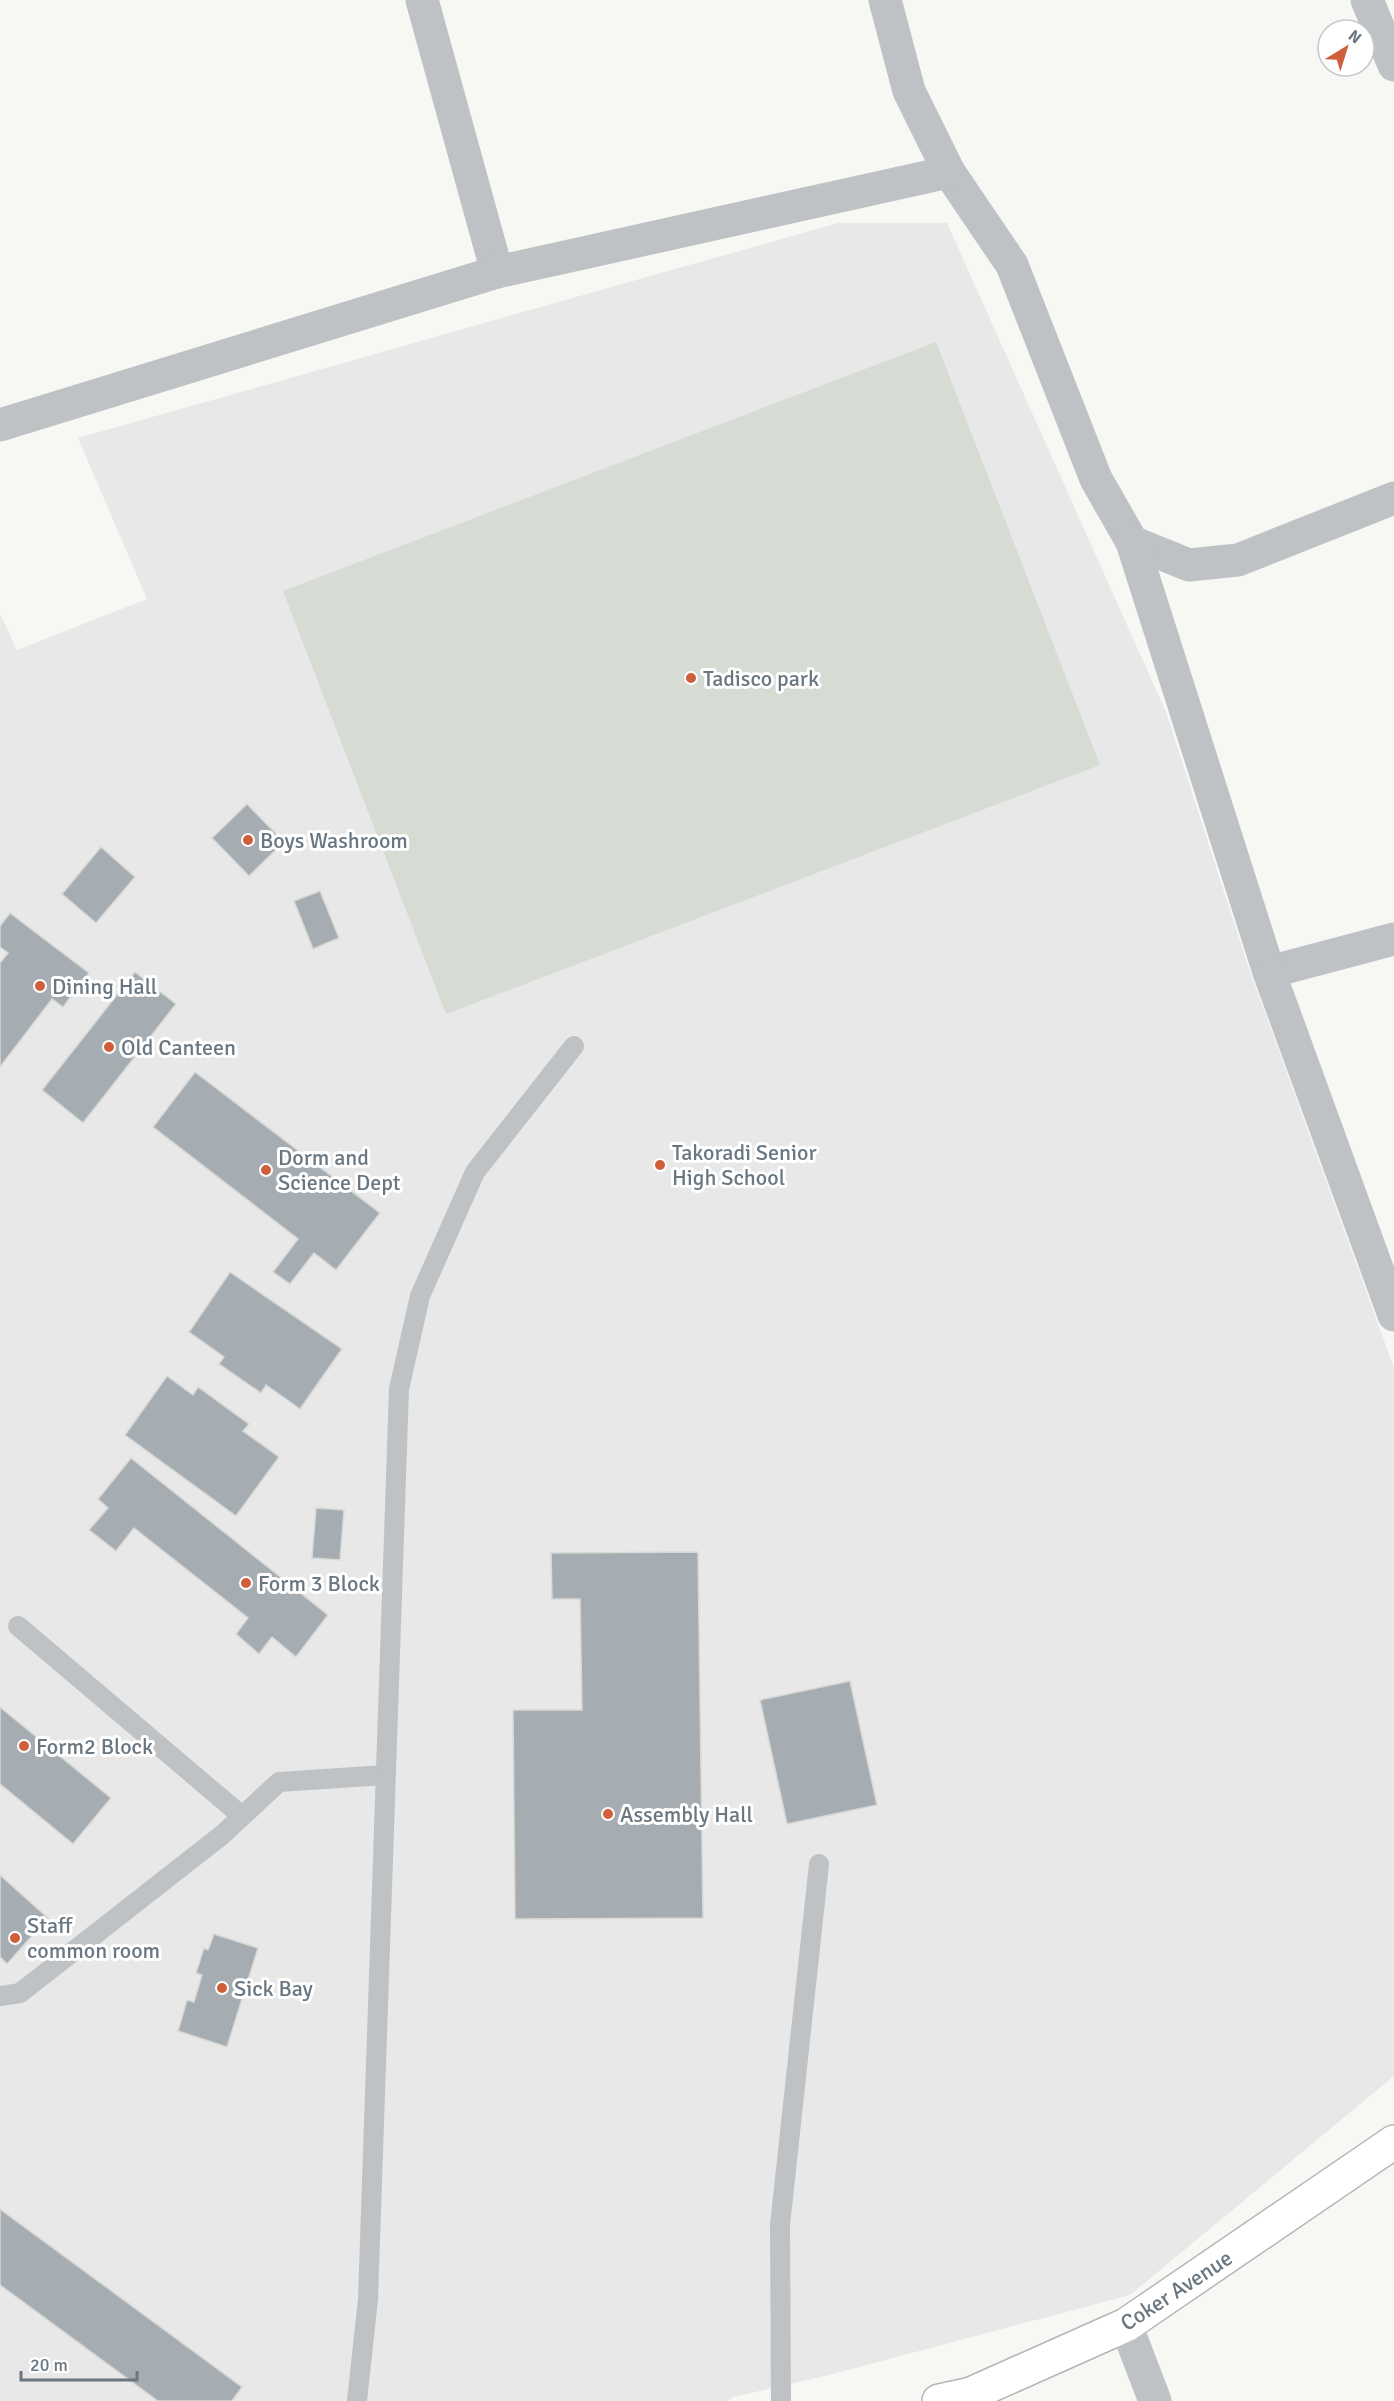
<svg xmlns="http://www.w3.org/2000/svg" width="1394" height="2401" font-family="Signika,sans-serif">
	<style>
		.built { fill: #e7e8e7 }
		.green { fill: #d6dbd4 }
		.building { fill: #a6adb2; stroke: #d8d8d6; stroke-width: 1.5 }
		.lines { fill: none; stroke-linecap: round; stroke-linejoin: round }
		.secondary-casing { stroke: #b1b6ba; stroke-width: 36 }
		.lane { stroke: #bec2c5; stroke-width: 20 }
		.street { stroke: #bec2c5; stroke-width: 33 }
		.secondary { stroke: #fff; stroke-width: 33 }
		.poi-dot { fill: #d05e3b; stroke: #fff; stroke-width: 2 }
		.labels { text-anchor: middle; stroke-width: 6; stroke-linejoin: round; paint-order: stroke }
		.poi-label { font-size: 22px; fill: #697782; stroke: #fff; text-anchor: start }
		.street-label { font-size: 22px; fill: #697782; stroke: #fff }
	</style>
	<rect width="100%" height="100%" fill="#f7f7f4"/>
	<path class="built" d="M838,223h109l219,489 81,251 147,405v708l-264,219 -301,80 -96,22 -5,4h-728v-1787l17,36 130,-51 -69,-161z"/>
	<path class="green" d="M936,342l164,423 -654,249 -163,-423z"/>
	<g class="building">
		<path d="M247,804l37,38 -35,34 -37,-38z"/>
		<path d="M101,847l34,30 -39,46 -34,-29z"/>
		<path d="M320,891l19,47 -26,11 -19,-48z"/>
		<path d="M10,913l79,60 -26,34 -11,-8 -52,68v-104l8,-10 -8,-6v-21z"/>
		<path d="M135,972l41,32 -93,119 -41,-33z"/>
		<path d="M195,1072l185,141 -44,57 -22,-17 -24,31 -17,-12 25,-33 -145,-112z"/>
		<path d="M230,1272l112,77 -42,60 -34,-24 -5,8 -42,-29 5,-7 -35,-25z"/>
		<path d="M167,1376l26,19 5,-8 51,37 -6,7 36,26 -43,59 -111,-81z"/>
		<path d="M131,1458l197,157 -32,42 -24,-20 -13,17 -23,-20 12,-16 -114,-90 -18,23 -27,-21 19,-22 -10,-9z"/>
		<path d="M316,1508l28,2 -4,50 -28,-2z"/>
		<path d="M698,1552l5,366 -188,1 -2,-209h69l-2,-111h-28l-1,-46z"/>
		<path d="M850,1681l27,124 -90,19 -27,-124z"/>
		<path d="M0,1707l111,91 -38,46 -73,-60z"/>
		<path d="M0,1875l48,43 -41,46 -7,-7z"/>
		<path d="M214,1934l44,14 -31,99 -49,-16 9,-31 7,2 8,-27 -6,-2 8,-25 4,2z"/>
		<path d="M0,2209l242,178 -10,14h-74l-158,-116z"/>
	</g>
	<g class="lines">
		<g class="secondary-casing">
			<path id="secondary" d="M939,2401l32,-7 155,-69 268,-183"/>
		</g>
		<g class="lane">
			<path d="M18,1626l224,190"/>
			<path d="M0,1996l20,-3 202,-158 57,-53 106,-7"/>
			<path d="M357,2401l11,-102 31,-910 21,-93 55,-124 99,-126"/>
			<path d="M781,2401l-1,-176 39,-361"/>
		</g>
		<g class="street">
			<path d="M422,0l75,272"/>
			<path d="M885,0l24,91 40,81 63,93 84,214 36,63 57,23 49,-5 156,-62"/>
			<path d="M1367,0l27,65"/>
			<path d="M0,425l497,-153 452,-100"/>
			<path d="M1132,542l137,430 125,-33"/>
			<path d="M1269,972l125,343"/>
			<path d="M1126,2325l29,76"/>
		</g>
		<use href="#secondary" class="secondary"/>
	</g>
	<g class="poi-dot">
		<circle cx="691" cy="678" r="6"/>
		<circle cx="248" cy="840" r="6"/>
		<circle cx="40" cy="986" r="6"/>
		<circle cx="109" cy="1047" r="6"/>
		<circle cx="660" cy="1165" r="6"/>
		<circle cx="266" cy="1170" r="6"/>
		<circle cx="246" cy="1583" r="6"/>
		<circle cx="24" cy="1746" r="6"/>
		<circle cx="608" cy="1814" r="6"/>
		<circle cx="15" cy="1938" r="6"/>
		<circle cx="222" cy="1988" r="6"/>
	</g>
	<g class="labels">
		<g class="poi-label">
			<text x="703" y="686">Tadisco park</text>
			<text x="260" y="848">Boys Washroom</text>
			<text x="52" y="994">Dining Hall</text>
			<text x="121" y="1055">Old Canteen</text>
			<text x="672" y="1160">Takoradi Senior<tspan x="672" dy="25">High School</tspan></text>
			<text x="278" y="1165">Dorm and<tspan x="278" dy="25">Science Dept</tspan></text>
			<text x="258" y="1591">Form 3 Block</text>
			<text x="36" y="1754">Form2 Block</text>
			<text x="620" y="1822">Assembly Hall</text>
			<text x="27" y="1933">Staff<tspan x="27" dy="25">common room</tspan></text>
			<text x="234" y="1996">Sick Bay</text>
		</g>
		<g class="street-label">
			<text transform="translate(1176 2290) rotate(-33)" y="8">Coker Avenue</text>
		</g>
	</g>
	<g transform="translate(1346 48) rotate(38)"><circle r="28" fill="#ffffff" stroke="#c3c9cd" stroke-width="1.5"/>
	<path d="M0-4.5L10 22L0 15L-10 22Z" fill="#d05e3b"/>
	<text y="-9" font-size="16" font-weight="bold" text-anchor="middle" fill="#697782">N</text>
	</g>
	<path d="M21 2371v9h116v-9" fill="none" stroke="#697782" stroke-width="3"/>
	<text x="30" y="2371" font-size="18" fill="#697782" stroke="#ffffff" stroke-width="4.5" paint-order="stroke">20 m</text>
</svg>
